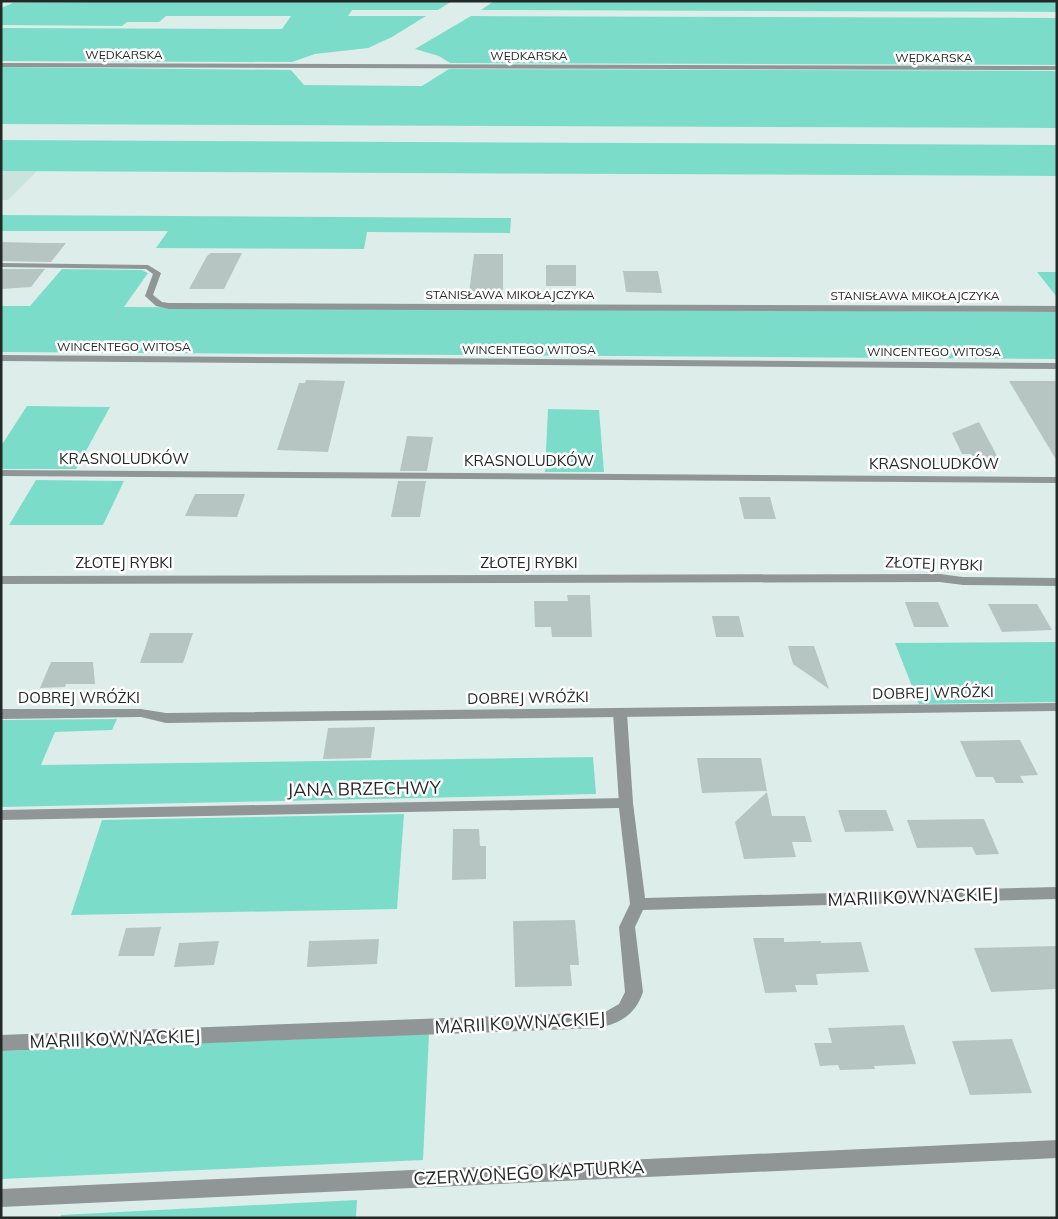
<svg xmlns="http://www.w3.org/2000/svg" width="1058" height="1219" font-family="Mulish,sans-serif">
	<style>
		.built { fill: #cbe3dd }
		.green { fill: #7bdcc9 }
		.building { fill: #b6c5c2 }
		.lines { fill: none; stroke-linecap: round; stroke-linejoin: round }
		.service { fill: #909695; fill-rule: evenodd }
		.minor { fill: #909695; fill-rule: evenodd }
		.labels { text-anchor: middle; stroke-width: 5; stroke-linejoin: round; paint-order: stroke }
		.far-street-label { font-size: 12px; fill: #232927; stroke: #fff }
		.street-label { font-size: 15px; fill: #232927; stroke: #fff }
		.near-street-label { font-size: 18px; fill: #232927; stroke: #fff }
	</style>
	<rect width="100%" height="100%" fill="#ddeeea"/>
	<path class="built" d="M1,171h36l-29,29h-7z"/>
	<g class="green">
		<path d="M159,1h293l-14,9h-86l-4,6h78l-34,21 -24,11 -53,6 -23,8 -291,-1v-33l281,1 9,-13h-125l-7,6h-32l-5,4 -121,-1v-17l12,-5z"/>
		<path d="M494,1h563v11l-576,-2z"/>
		<path d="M471,16l586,2v47l-607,-2 -11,-7 -24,-7z"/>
		<path d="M1,67l290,3 13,15 118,1 27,-17 608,2v57l-1056,-4z"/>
		<path d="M1,140l1056,5v31l-1056,-5z"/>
		<path d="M1,215l510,3 -1,15 -143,-1 -3,17 -208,-1 12,-17h-167z"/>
		<path d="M62,269l80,1 6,3 -24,34 933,5v47l-1056,-7v-46h29z"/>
		<path d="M1037,272h20v25z"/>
		<path d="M27,406l75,1h8l-34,62h-75v-23z"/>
		<path d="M548,409l51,1 5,62h-59z"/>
		<path d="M36,480l88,1 -21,44h-94z"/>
		<path d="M1057,642v60l-138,2 -24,-61z"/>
		<path d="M117,719l-5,11 -57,2 -14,33 552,-8 3,37 -595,13v-87z"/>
		<path d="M404,814l-7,95 -326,6 31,-95z"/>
		<path d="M429,1034l-6,126 -422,19v-128z"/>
		<path d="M357,1200l-1,18h-296l1,-3z"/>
	</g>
	<g class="building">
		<path d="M1,242l43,1h22l-15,19 -50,-1z"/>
		<path d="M211,253h31l-18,36h-35l18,-33z"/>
		<path d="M474,254h29v36h-3v4l-31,-1z"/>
		<rect x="546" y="265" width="30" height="21"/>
		<path d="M1,269h44l-14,18 -30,2z"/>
		<path d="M623,271h35l4,22 -36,-1z"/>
		<path d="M306,380l39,1 -17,71 -51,-2 22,-67h6z"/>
		<path d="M1009,381h48v80z"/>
		<path d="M979,422l16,30 3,7h-25l-2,-5h-9l-10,-21z"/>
		<path d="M407,436l26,1 -6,34h-27z"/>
		<path d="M398,481h28l-6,36h-29z"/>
		<path d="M195,494h50l-8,23 -52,-1z"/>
		<path d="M739,497h31l6,22h-32z"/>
		<path d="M567,595h23l2,42h-40l-1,-10h-16l-1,-26h34z"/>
		<path d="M905,602h33l11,25h-35z"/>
		<path d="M988,604h49l15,26 -50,2z"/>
		<path d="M712,616h27l5,21h-28z"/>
		<path d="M150,633h43l-10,30h-43z"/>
		<path d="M788,646h26l15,43 -36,-25z"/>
		<path d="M51,662h42l2,22h-29l-1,3 -25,1z"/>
		<path d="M375,727l-4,31 -48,1 5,-31z"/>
		<path d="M1020,740l18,35 -18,1 4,7h-28l-3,-6h-17l-16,-36z"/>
		<path d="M697,758h64l6,33 -65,2z"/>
		<path d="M767,792l5,24h33l7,26h-20l4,15 -52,2 -9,-37z"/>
		<path d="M838,810h48l8,21 -49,1z"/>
		<path d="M984,819l15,35 -23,1 -4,-8 -55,1 -10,-28z"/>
		<path d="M453,829h26l1,17h6v33l-34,1z"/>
		<path d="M575,920l4,45h-9l2,21 -57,1 -2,-66z"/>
		<path d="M161,927l-7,29h-36l8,-28z"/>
		<path d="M753,938h31v4l37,-1v2l40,-1 8,30 -53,2 2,11h-23l2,7 -32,1z"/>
		<path d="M379,939l-2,25 -70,3 2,-26z"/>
		<path d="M219,941l-5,24 -40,2 5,-24z"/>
		<path d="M1057,946v43l-66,3 -17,-44z"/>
		<path d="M904,1025l12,39 -42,2 1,3 -35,1 -2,-5 -18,1 -6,-23h18l-4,-15z"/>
		<path d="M1012,1039l20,54 -62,2 -18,-54z"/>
	</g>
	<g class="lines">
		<path class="service" d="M620,709l7,4 6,90 -2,4h-10l-2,-4 -6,-90z"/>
		<g class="minor">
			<path d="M1,63l1056,3v4l-1056,-3z"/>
			<path d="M1,263l147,2 13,8 -8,22 9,7 7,1 888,3v6l-888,-3 -13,-3 -11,-10 8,-22 -7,-5 -145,-2z"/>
			<path d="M1,355l1056,8v6l-1056,-8z"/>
			<path d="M1,470l1056,7v6l-1056,-7z"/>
			<path d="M940,574l23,3 94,1v8l-94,-1 -23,-3 -939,2v-8z"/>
			<path d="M1057,703v8l-891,12 -25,-6 -140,2v-10h140l25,4z"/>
			<path d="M626,798l5,1 2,4 12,95 412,-11v12l-414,11 -8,17 8,65c-8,23 -22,31 -45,36l-597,23v-16l604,-23 14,-8 6,-12 -6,-65 11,-23 -11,-96 -618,12v-10z"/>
			<path d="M1057,1140v18l-1056,49v-18z"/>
		</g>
	</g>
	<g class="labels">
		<g class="far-street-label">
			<text x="124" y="59">WĘDKARSKA</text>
			<text x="529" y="60">WĘDKARSKA</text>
			<text x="934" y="62">WĘDKARSKA</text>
			<text x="510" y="299">STANISŁAWA MIKOŁAJCZYKA</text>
			<text x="915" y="300">STANISŁAWA MIKOŁAJCZYKA</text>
			<text x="124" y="351">WINCENTEGO WITOSA</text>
			<text x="529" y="354">WINCENTEGO WITOSA</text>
			<text x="934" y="356">WINCENTEGO WITOSA</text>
		</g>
		<g class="street-label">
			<text x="124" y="464">KRASNOLUDKÓW</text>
			<text x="529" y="466">KRASNOLUDKÓW</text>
			<text x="934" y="469">KRASNOLUDKÓW</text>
			<text x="124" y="568">ZŁOTEJ RYBKI</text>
			<text x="529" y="568">ZŁOTEJ RYBKI</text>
			<text transform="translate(934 564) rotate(2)" y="5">ZŁOTEJ RYBKI</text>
			<text transform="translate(933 693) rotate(-1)" y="5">DOBREJ WRÓŻKI</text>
			<text x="79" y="703">DOBREJ WRÓŻKI</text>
			<text transform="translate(528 698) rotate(-1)" y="5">DOBREJ WRÓŻKI</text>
		</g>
		<g class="near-street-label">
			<text transform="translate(364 789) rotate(-1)" y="6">JANA BRZECHWY</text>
			<text transform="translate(913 897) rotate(-2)" y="6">MARII KOWNACKIEJ</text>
			<text transform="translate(520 1023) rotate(-3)" y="6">MARII KOWNACKIEJ</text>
			<text transform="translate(115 1039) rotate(-2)" y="6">MARII KOWNACKIEJ</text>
			<text transform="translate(529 1173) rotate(-3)" y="6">CZERWONEGO KAPTURKA</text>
		</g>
	</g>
	<rect width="1058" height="1219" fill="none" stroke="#232927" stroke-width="5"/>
</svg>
